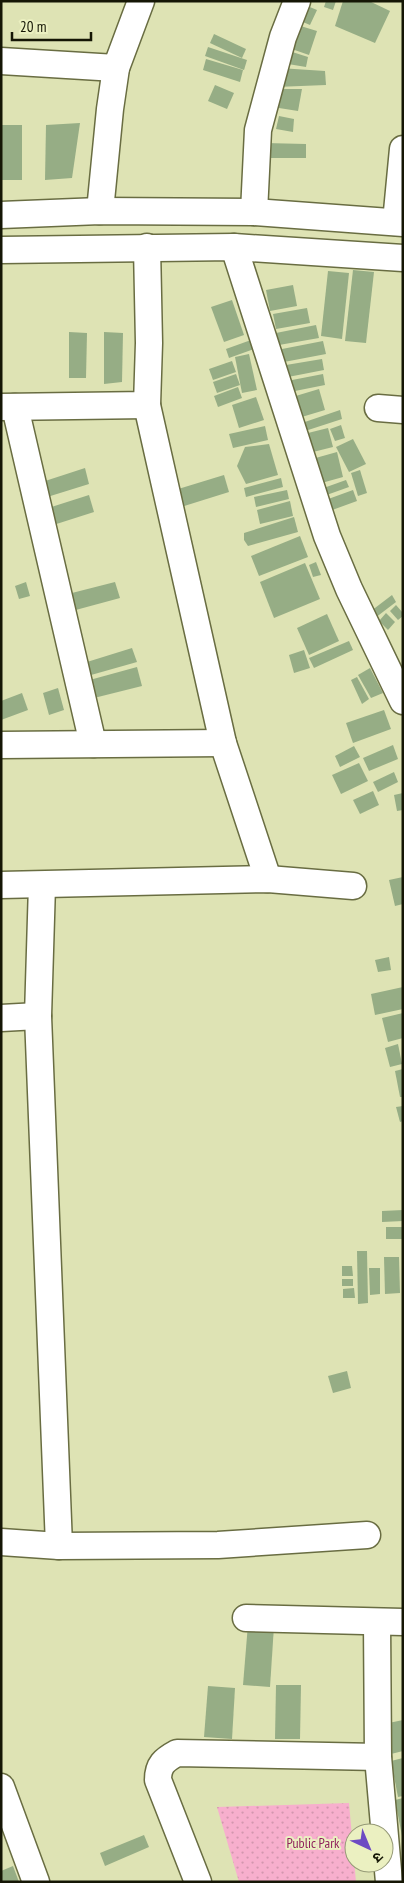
<svg xmlns="http://www.w3.org/2000/svg" width="404" height="1883" font-family="'PT Sans Narrow','Noto Sans Devanagari',sans-serif">
	<style>
		.park { fill: url(#park-dots) }
		.building { fill: #96ad85 }
		.lines { fill: none; stroke-linecap: round; stroke-linejoin: round }
		.minor-casing { stroke: #696d42; stroke-width: 29 }
		.minor { stroke: #fff; stroke-width: 26 }
		.labels { text-anchor: middle; stroke-width: 4; stroke-linejoin: round; paint-order: stroke }
		.park-label { font-size: 14px; fill: #8f205c; stroke: #ebf0c1 }
	</style>
	<defs>
		<pattern id="park-dots" width="8" height="8" patternUnits="userSpaceOnUse" patternTransform="scale(1.25)"><rect width="8" height="8" fill="#f7afcd"/><path d="M2 2h.1M6 6h.1" fill="none" stroke="#d396af" stroke-width="1.8" stroke-linecap="round"/></pattern>
	</defs>
	<rect width="100%" height="100%" fill="#dee3b4"/>
	<path class="park" d="M349,1803l7,79h-117l-22,-75z"/>
	<g class="building">
		<path d="M326,1h10l-3,9 -9,-3z"/>
		<path d="M343,1h26l21,10 -15,32 -40,-17z"/>
		<path d="M305,5l12,5 -7,15 -12,-5z"/>
		<path d="M294,24l23,7 -8,24 -23,-8z"/>
		<path d="M214,34l32,15 -4,9 -32,-15z"/>
		<path d="M208,47l39,13 -3,10 -39,-14z"/>
		<path d="M286,50l22,7 -2,10 -24,-4z"/>
		<path d="M206,59l37,11 -3,12 -37,-12z"/>
		<path d="M279,68l46,3 1,14 -50,2z"/>
		<path d="M215,85l19,8 -7,16 -19,-8z"/>
		<path d="M279,89h23l-4,22 -19,-3z"/>
		<path d="M279,116l15,3 -1,13 -17,-3z"/>
		<path d="M80,123l-8,55 -27,2 1,-55z"/>
		<rect x="1" y="125" width="21" height="55"/>
		<path d="M265,143l41,1v14h-41z"/>
		<path d="M353,270l21,2 -8,71 -21,-2z"/>
		<path d="M328,271l21,2 -7,66 -21,-3z"/>
		<path d="M293,285l4,21 -27,5 -4,-21z"/>
		<path d="M232,300l12,35 -20,7 -13,-35z"/>
		<path d="M307,308l3,15 -34,6 -3,-15z"/>
		<path d="M316,325l3,13 -40,7 -3,-12z"/>
		<path d="M69,332l18,1 -1,45h-17z"/>
		<path d="M104,332l19,1 -1,49 -18,2z"/>
		<path d="M251,340l3,9 -25,9 -3,-9z"/>
		<path d="M323,341l3,13 -42,8 -2,-13z"/>
		<path d="M249,354l8,36 -15,3 -7,-36z"/>
		<path d="M322,359l2,11 -36,7 -2,-12z"/>
		<path d="M232,361l4,11 -23,8 -4,-11z"/>
		<path d="M236,374l4,11 -23,8 -4,-11z"/>
		<path d="M323,374l2,11 -35,7 -3,-11z"/>
		<path d="M238,387l4,11 -24,9 -4,-11z"/>
		<path d="M319,389l6,21 -30,9 -6,-21z"/>
		<path d="M256,397l8,23 -25,8 -7,-23z"/>
		<path d="M340,410l2,9 -40,13 -3,-8z"/>
		<path d="M341,425l4,13 -10,3 -5,-12z"/>
		<path d="M265,426l3,14 -35,8 -4,-14z"/>
		<path d="M328,428l5,19 -28,7 -5,-19z"/>
		<path d="M353,439l13,25 -17,8 -13,-25z"/>
		<path d="M269,444l9,31 -32,9 -9,-18 8,-19z"/>
		<path d="M337,452l6,25 -25,7 -6,-25z"/>
		<path d="M85,468l4,16 -45,14 -5,-15z"/>
		<path d="M360,470l7,23 -9,3 -7,-23z"/>
		<path d="M224,475l5,17 -48,15 -6,-17z"/>
		<path d="M281,478l2,9 -37,10 -2,-9z"/>
		<path d="M346,480l3,7 -28,10 -3,-7z"/>
		<path d="M287,490l2,9 -33,8 -2,-10z"/>
		<path d="M353,490l4,11 -33,12 -4,-11z"/>
		<path d="M89,495l5,17 -47,15 -5,-17z"/>
		<path d="M290,501l3,15 -33,8 -3,-14z"/>
		<path d="M294,517l4,15 -50,14 -4,-6v-7z"/>
		<path d="M300,536l8,21 -49,19 -8,-20z"/>
		<path d="M316,562l5,13 -8,2 -4,-12z"/>
		<path d="M305,563l15,36 -46,19 -14,-36z"/>
		<path d="M26,582l4,14 -11,3 -4,-13z"/>
		<path d="M115,582l5,16 -48,13 -4,-17z"/>
		<path d="M392,595l4,7 -21,16 -4,-7z"/>
		<path d="M396,605l7,8v3l-5,4 -8,-9z"/>
		<path d="M386,613l9,9 -7,8 -9,-9z"/>
		<path d="M327,614l12,27 -30,14 -12,-27z"/>
		<path d="M349,641l4,9 -39,18 -5,-10z"/>
		<path d="M132,648l5,14 -46,13 -4,-13z"/>
		<path d="M304,650l6,18 -16,5 -5,-18z"/>
		<path d="M137,667l5,19 -48,12 -8,-17z"/>
		<path d="M370,668l13,25 -12,5 -13,-23z"/>
		<path d="M357,677l12,22 -7,5 -11,-24z"/>
		<path d="M58,688l6,22 -15,5 -6,-22z"/>
		<path d="M22,693l6,17 -27,10v-19z"/>
		<path d="M384,710l7,19 -38,14 -7,-20z"/>
		<path d="M393,745l5,14 -29,12 -6,-13z"/>
		<path d="M354,746l6,11 -20,10 -5,-11z"/>
		<path d="M359,763l9,18 -27,13 -9,-19z"/>
		<path d="M394,772l4,10 -20,10 -5,-10z"/>
		<path d="M373,791l6,14 -19,9 -7,-14z"/>
		<path d="M403,793v17l-6,1 -3,-16z"/>
		<path d="M403,877v27l-8,2 -6,-26z"/>
		<path d="M389,957l2,13 -13,2 -3,-12z"/>
		<path d="M403,987v22l-28,6 -4,-21z"/>
		<path d="M403,1013v25l-15,4 -6,-24z"/>
		<path d="M398,1044l4,20 -12,3 -5,-19z"/>
		<path d="M403,1069v28h-3l-5,-26z"/>
		<path d="M403,1106v15l-3,1 -4,-15z"/>
		<path d="M403,1210v11l-21,1v-11z"/>
		<rect x="386" y="1227" width="17" height="12"/>
		<path d="M357,1251h10l1,52 -10,1z"/>
		<path d="M384,1257h15l1,36 -15,1z"/>
		<path d="M342,1266h10l1,10h-11z"/>
		<path d="M369,1268h11v26l-10,1z"/>
		<rect x="342" y="1279" width="11" height="7"/>
		<path d="M354,1288l1,10h-12v-9z"/>
		<path d="M347,1371l4,17 -18,5 -5,-17z"/>
		<path d="M248,1624l26,2 -4,61 -27,-2z"/>
		<path d="M276,1685h25l-1,54h-25z"/>
		<path d="M208,1686l27,2 -3,51 -28,-2z"/>
		<path d="M403,1720v31l-12,3 -7,-30z"/>
		<path d="M403,1758v38l-5,1 -7,-36z"/>
		<path d="M403,1798v37l-1,1 -7,-36z"/>
		<path d="M144,1835l5,12 -44,19 -5,-13z"/>
		<path d="M13,1866l6,16h-18v-11z"/>
	</g>
	<g class="lines">
		<g class="minor-casing">
			<g id="minor">
				<path d="M1,61l115,7"/>
				<path d="M100,211l10,-102 6,-41 25,-67"/>
				<path d="M254,212l4,-82 25,-93 14,-36"/>
				<path d="M1,215l99,-4 154,1 149,11"/>
				<path d="M396,222l7,-73"/>
				<path d="M234,247l93,289 22,53 54,112"/>
				<path d="M1,250l233,-3 169,11"/>
				<path d="M147,405l76,338 45,136"/>
				<path d="M1,407l146,-2 2,-62 -2,-96"/>
				<path d="M15,407l78,337"/>
				<path d="M378,408l25,2"/>
				<path d="M1,745l222,-2"/>
				<path d="M1,885l267,-6 85,7"/>
				<path d="M42,885l-4,131 21,530"/>
				<path d="M1,1018l37,-2"/>
				<path d="M1,1542l58,4 159,-1 149,-10"/>
				<path d="M246,1618l157,4"/>
				<path d="M377,1622l1,135 11,125"/>
				<path d="M1,1787l35,95"/>
				<path d="M198,1882l-40,-102c0,-15 6,-20 19,-27l201,4"/>
			</g>
		</g>
		<use href="#minor" class="minor"/>
	</g>
	<g class="labels">
		<g class="park-label">
			<text x="313" y="1848">Public Park</text>
		</g>
	</g>
	<rect width="404" height="1883" fill="none" stroke="#151605" stroke-width="5"/>
	<g transform="translate(369 1848) rotate(136)"><circle r="24" fill="#ebf0c1" stroke="#959976"/>
	<path d="M0-4L9 19L0 12L-9 19Z" fill="#6d4ac3"/>
	<text y="-8" font-size="14" font-weight="bold" text-anchor="middle" fill="#151605">उ</text>
	</g>
	<path d="M12 32v8h79v-8" fill="none" stroke="#151605" stroke-width="2.5"/>
	<text x="20" y="32" font-size="15" fill="#151605" stroke="#ebf0c1" stroke-width="4" paint-order="stroke">20 m</text>
</svg>
